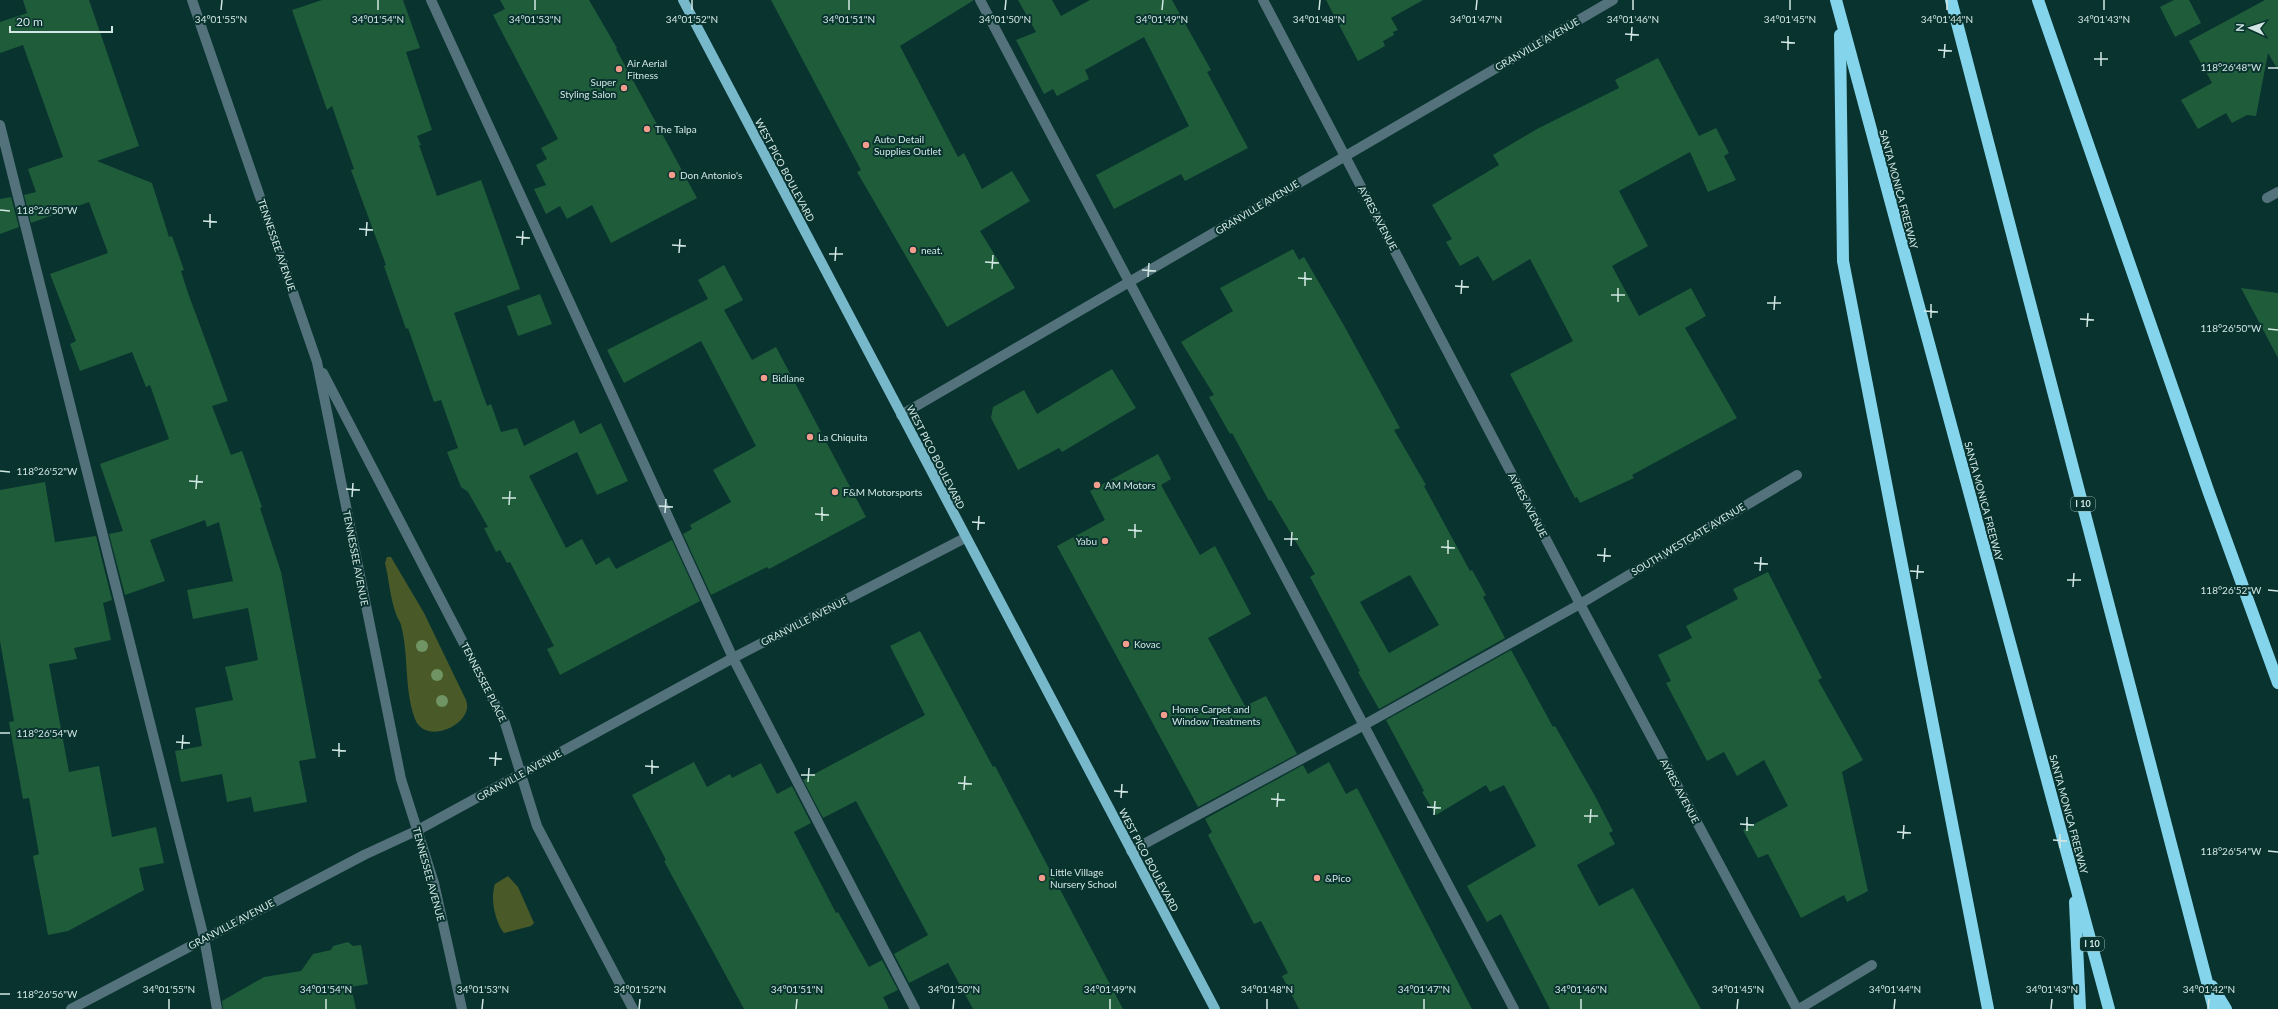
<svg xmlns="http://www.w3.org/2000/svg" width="2278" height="1009" font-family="Lato,sans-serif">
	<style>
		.green { fill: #495a28 }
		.building { fill: #1f5c3a; fill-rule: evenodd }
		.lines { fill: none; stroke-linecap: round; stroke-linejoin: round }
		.minor { stroke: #54727b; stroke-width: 10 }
		.major { stroke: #77b9cb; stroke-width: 10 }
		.highway { stroke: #84d5eb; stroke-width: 12 }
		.tree { fill: #709464 }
		.ticks { fill: none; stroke: #d2e7e4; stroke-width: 1.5 }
		.poi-dot { fill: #f49d8c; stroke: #09332f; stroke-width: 1.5 }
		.labels { text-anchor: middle; stroke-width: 4; stroke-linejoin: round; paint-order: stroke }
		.shield { fill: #09332f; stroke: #96b1ae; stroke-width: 1 }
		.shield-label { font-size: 9px; font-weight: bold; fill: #d2e7e4 }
		.street-label { font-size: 10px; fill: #d2e7e4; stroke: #09332f }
		.poi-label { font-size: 10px; fill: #d2e7e4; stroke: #09332f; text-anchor: start }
		.ticks-label { font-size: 10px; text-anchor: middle; fill: #d2e7e4; stroke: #09332f; stroke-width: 4; stroke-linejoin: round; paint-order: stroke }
	</style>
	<rect width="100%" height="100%" fill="#09332f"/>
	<g class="green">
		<path d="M387,557h4l33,56 42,87c1,3 2,8 0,12 -7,18 -42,30 -51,7 -11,-30 -6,-64 -14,-94 -1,-4 -4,-7 -5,-11 -6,-16 -7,-35 -11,-51z"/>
		<path d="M508,876l10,11 16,36 -3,3 -27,7c-9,-11 -14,-35 -9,-49z"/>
	</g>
	<g class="building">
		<path d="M23,0h66l50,146 -42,15 55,22 17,54 3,-1 12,34 -3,1 7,22 40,108 -16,5 19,49 11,-4 20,56 -2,1 21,64 35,186 -17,3 8,41 -53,10 -3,-15 -24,5 -5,-28 -41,8 -6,-31 27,-5 -7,-38 38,-8 -8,-33 33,-7 -10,-52 -55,11 -6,-29 46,-9 -14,-59 -12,5 -2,-7 -55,20 15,41 -40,14 -16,-61 14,-3 -23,-67 69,-25 -19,-54 -4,2 -14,-35 -52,19 -10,-27 6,-3 -26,-67 58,-21 -19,-51 -58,21 -7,-28 12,-3 -8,-23 35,-12 -40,-112 -23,8v-31l27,-9z"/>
		<path d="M322,0h81l17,48 -14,4 26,78 -15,6 4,9h-2l18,51 44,-16 39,109 -66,24 33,93 4,-2 10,28 16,-4 7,18 50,-26 6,14 21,-11 27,58 -31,14 -20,-43 -48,24 37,72 16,-9 14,26 13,-8 7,12 56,-29 28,61 -140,74 -13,-26 7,-3 -44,-84 -3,1 -7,-13 -4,2 -12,-24 4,-1 -20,-35 -7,-5 -14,-35 11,-4 -17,-48 -7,2 -26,-74 -2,1 -22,-63 2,-1 -35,-95 3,-1 -22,-63 -5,4 -35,-100z"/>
		<path d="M500,0h89l28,48 -1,1 81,149 -86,45 -19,-38 -25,14 -7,-13 -14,8 -12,-25 12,-4 -10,-20 11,-6 -6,-11 17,-9 -65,-124 12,-6z"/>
		<path d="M771,0h203l-74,46 58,111 6,-4 18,36 30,-18 18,30 -50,30 35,57 -68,39 -90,-155 4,-2z"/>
		<path d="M1018,0h34l9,16 29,-16h82l39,70 -4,2 41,76 -63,33 -4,-7 -67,35 -18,-34 93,-49 -45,-89 -59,33 4,9 -32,17 -4,-7 -9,5 -28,-54 20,-8z"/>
		<path d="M1326,0h97l-32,18 7,12 -5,2 1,3 -11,6 2,5 -27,15z"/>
		<path d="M2174,0h15l12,23 -26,14 -15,-30z"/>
		<path d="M2265,0h13v70l-10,-17 -12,63 -9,-1 -15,8 -6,-10 -28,16 -17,-29 31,-17 -23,-42z"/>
		<path d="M1658,58l41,78 17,-8 13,25 -5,3 12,24 -28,12 -18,-40 -71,39 29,55 -36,20 27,50 52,-28 15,28 -21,12 52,90 -105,57 2,3 -54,25 -3,-6 -2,1 -65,-124 63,-33 -43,-82 -37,22 -15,-25 -18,10 -14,-24 6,-3 -20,-34 67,-40 -6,-10 44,-26 82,-41 -4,-8z"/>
		<path d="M11,197l8,30 -19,7v-35z"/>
		<path d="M1293,249l6,11 5,-3 38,65 58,106 -6,2 32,55 -2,1 46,85 2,-1 14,25 -3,2 22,41 -126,71 -21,-37 2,-1 -50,-94 5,-3 -44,-74 -2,1 -37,-68 -2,1 -21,-37 5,-2 -33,-53 52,-31 -13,-23zM1410,575l29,50 -50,28 -29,-51z"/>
		<path d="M724,265l19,35 -19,10 28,50 24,-13 90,170 -97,52 -2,-2 -56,28 -28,-61 9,-5 -2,-4 41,-23 -18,-32 43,-24 -55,-105 -77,42 -17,-33 101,-51 -10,-19z"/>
		<path d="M2241,288l37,5v65z"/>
		<path d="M540,294l12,30 -34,12 -11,-30z"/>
		<path d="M1112,369l24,39 -74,44 -3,-4 -41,22 -27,-52 2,-11 31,-17 13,24z"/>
		<path d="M1158,454l13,25 -10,6 39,70 15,-9 36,68 -43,24 37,68 21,-10 31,58 -99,53 -141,-261 48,-26 -15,-29z"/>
		<path d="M45,482l10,60 41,-6 16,64 -9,3 8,37 -37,8 3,11 -28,5 20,108 30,-6 13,71 44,-10 8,36 -25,5 5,22 -76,41 -20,4 -15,-79 6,-2 -10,-56 -6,1 -14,-77 5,-1 -14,-80v-151z"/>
		<path d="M1768,572l54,106 -4,2 45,80 -21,12 26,119 -21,11 -3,-7 -43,23 -33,-64 -10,4 -15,-28 45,-24 -24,-46 -27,16 -13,-24 -17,9 -41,-78 5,-2 -13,-26 34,-17 -6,-12 52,-27 -5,-10z"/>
		<path d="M920,631l73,136 2,-1 128,243h-150l-25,-46 -39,20 -15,-29 34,-19 -72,-134 -33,17 -20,-38 122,-65 -35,-69z"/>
		<path d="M1511,650l42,77 2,-1 40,70 18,35 -4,2 6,11 -38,21 22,41 34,-18 68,121h-151l-49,-95 -14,8 -20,-36 69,-40 -32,-61 -14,7 -4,-7 -50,30 -14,-23 2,-1 -38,-71z"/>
		<path d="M694,762l13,25 23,-13 2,4 29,-15 16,31 15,-8 19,37 -17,9 42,81 2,-1 31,55 13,-7 16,30 -15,7 6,12h-145l-80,-148 2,-1 -34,-65z"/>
		<path d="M1329,762l17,32 11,-6 115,221h-173l-17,-33 6,-3 -27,-52 -7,3 -46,-89 4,-3 -7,-13 98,-54 5,9z"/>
		<path d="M348,942l5,4 8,-1 7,39 -17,3 5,22h-133l-1,-8 42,-24 37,-6 12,-17 18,-4 2,-4z"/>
	</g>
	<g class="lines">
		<g class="minor">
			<path d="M192,0l125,362 84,417 33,104 28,126"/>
			<path d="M431,0l302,658 182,351"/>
			<path d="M980,0l534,1009"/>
			<path d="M1263,0l317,604 217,405"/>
			<path d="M0,125l204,813 13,71"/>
			<path d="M2267,198l11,-6"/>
			<path d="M323,373l182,350 32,103 96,183"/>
			<path d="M901,415l712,-415"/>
			<path d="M1131,851l233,-126 216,-121 217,-129"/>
			<path d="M71,1009l293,-154 54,-25 315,-172 232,-120"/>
			<path d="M1799,1009l73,-44"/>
		</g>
		<path class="major" d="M683,0l532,1009"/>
		<g class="highway">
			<path d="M1836,0l273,1009"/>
			<path d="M1951,0l263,1009"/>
			<path d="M2038,0l171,493 69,190"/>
			<path d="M1840,35l3,226 145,748"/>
			<path d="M2075,902l5,107"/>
			<path d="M2212,986l14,23"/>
		</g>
	</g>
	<g class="tree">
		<circle cx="422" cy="646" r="6"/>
		<circle cx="437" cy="675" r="6"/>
		<circle cx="442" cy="701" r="6"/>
	</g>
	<path class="ticks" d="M221,10l1,-10M378,10v-10M535,10v-10M692,10v-10M849,10v-10M1005,10l1,-10M1162,10l1,-10M1319,10l1,-10M1476,10l1,-10M1633,10v-10M1790,10v-10M1947,10v-10M2104,10v-10M1625,34l14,1M1631,41l1,-14M1781,42l14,1M1788,50v-14M1938,50l14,1M1944,58l1,-14M2094,59h14M2101,66v-14M2268,68h10M0,210l10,1M203,221l14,1M210,228v-14M359,229l14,1M366,236l1,-14M516,237l14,1M522,245l1,-14M672,245l14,1M679,253l1,-14M829,254h14M835,261l1,-14M985,262l14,1M992,269l1,-14M1142,270l14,1M1148,277l1,-14M1298,278l14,1M1305,286v-14M1455,286l14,1M1461,294l1,-14M1611,295h14M1618,302v-14M1767,303h14M1774,310l1,-14M1924,311l14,1M1931,318v-14M2080,319l14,1M2087,327l1,-14M2268,329l10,1M0,471l10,1M189,481l14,1M196,489l1,-14M346,489l14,1M352,497l1,-14M502,498h14M509,505l1,-14M659,506l14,1M665,513l1,-14M815,514l14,1M822,521v-14M972,522l13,1M978,530l1,-14M1128,530l14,1M1135,538v-14M1284,539h14M1291,546l1,-14M1441,547l14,1M1448,554v-14M1597,555l14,1M1604,562l1,-14M1754,563l14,1M1760,571l1,-14M1910,571l14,1M1917,579l1,-14M2067,580h14M2073,587l1,-14M2268,590l10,1M0,733h10M176,742l14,1M182,749l1,-14M332,750l14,1M339,757v-14M489,758l13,1M495,766l1,-14M645,766l14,1M652,774v-14M801,775h14M808,782l1,-14M958,783l14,1M964,790l1,-14M1114,791l14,1M1121,798l1,-14M1271,799l14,1M1277,807l1,-14M1427,807l14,1M1434,815l1,-14M1584,816h14M1590,823l1,-14M1740,824l14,1M1747,831v-14M1897,832l14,1M1903,839l1,-14M2053,840l14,1M2060,848v-14M2268,851l10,1M0,994h10M169,1009v-10M326,1009v-10M482,1009l1,-10M639,1009l1,-10M796,1009l1,-10M953,1009l1,-10M1110,1009v-10M1267,1009v-10M1424,1009v-10M1581,1009v-10M1737,1009l1,-10M1894,1009l1,-10M2051,1009l1,-10M2208,1009l1,-10"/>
	<g class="poi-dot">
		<circle cx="619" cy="69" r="4"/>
		<circle cx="624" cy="88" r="4"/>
		<circle cx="647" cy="129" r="4"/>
		<circle cx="866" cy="145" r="4"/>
		<circle cx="672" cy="175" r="4"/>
		<circle cx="913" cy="250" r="4"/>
		<circle cx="764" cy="378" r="4"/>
		<circle cx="810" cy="437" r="4"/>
		<circle cx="1097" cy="485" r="4"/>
		<circle cx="835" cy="492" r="4"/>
		<circle cx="1105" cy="541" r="4"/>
		<circle cx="1126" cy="644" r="4"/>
		<circle cx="1164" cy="715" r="4"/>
		<circle cx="1042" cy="878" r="4"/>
		<circle cx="1317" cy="878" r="4"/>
	</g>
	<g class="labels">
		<g class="shield">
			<rect x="2071" y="497" width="24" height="14" rx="3"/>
			<rect x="2080" y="937" width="24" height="14" rx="3"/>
		</g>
		<g class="shield-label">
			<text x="2083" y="507">I 10</text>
			<text x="2092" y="947">I 10</text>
		</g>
		<g class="street-label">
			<text transform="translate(1537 44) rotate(-30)" y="4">GRANVILLE AVENUE</text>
			<text transform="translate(785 170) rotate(62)" y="4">WEST PICO BOULEVARD</text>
			<text transform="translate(1899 189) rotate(75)" y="4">SANTA MONICA FREEWAY</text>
			<text transform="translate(1257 207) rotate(-31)" y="4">GRANVILLE AVENUE</text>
			<text transform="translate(1378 218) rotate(62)" y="4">AYRES AVENUE</text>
			<text transform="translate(277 245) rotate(71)" y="4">TENNESSEE AVENUE</text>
			<text transform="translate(936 457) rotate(63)" y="4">WEST PICO BOULEVARD</text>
			<text transform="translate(1984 501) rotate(75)" y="4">SANTA MONICA FREEWAY</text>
			<text transform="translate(1528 505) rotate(62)" y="4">AYRES AVENUE</text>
			<text transform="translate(1688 539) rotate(-31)" y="4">SOUTH WESTGATE AVENUE</text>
			<text transform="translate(356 558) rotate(79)" y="4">TENNESSEE AVENUE</text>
			<text transform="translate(804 621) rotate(-27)" y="4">GRANVILLE AVENUE</text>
			<text transform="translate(484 682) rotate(63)" y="4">TENNESSEE PLACE</text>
			<text transform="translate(519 775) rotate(-29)" y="4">GRANVILLE AVENUE</text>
			<text transform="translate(1680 791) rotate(62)" y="4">AYRES AVENUE</text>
			<text transform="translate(2069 814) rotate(75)" y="4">SANTA MONICA FREEWAY</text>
			<text transform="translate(1149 860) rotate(62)" y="4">WEST PICO BOULEVARD</text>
			<text transform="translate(429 874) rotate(75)" y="4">TENNESSEE AVENUE</text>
			<text transform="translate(231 924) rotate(-28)" y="4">GRANVILLE AVENUE</text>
		</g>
		<g class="poi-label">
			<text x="627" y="67">Air Aerial<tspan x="627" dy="12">Fitness</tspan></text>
			<text x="616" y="86" text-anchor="end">Super<tspan x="616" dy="12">Styling Salon</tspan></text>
			<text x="655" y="133">The Talpa</text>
			<text x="874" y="143">Auto Detail<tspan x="874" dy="12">Supplies Outlet</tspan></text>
			<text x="680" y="179">Don Antonio's</text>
			<text x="921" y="254">neat.</text>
			<text x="772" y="382">Bidlane</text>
			<text x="818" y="441">La Chiquita</text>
			<text x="1105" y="489">AM Motors</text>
			<text x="843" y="496">F&amp;M Motorsports</text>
			<text x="1097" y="545" text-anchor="end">Yabu</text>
			<text x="1134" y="648">Kovac</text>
			<text x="1172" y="713">Home Carpet and<tspan x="1172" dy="12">Window Treatments</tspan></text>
			<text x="1050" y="876">Little Village<tspan x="1050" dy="12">Nursery School</tspan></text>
			<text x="1325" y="882">&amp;Pico</text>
		</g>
	</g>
	<g class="ticks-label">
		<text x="221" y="23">34°01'55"N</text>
		<text x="378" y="23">34°01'54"N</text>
		<text x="535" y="23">34°01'53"N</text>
		<text x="692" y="23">34°01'52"N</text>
		<text x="849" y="23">34°01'51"N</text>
		<text x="1005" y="23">34°01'50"N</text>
		<text x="1162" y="23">34°01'49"N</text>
		<text x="1319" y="23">34°01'48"N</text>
		<text x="1476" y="23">34°01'47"N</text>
		<text x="1633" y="23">34°01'46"N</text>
		<text x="1790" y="23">34°01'45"N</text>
		<text x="1947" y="23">34°01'44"N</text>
		<text x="2104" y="23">34°01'43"N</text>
		<text x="2231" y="71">118°26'48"W</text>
		<text x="47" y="214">118°26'50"W</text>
		<text x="2231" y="332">118°26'50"W</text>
		<text x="47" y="475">118°26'52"W</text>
		<text x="2231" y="594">118°26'52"W</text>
		<text x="47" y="737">118°26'54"W</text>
		<text x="2231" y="855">118°26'54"W</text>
		<text x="169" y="993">34°01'55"N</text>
		<text x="326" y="993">34°01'54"N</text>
		<text x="483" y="993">34°01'53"N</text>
		<text x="640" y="993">34°01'52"N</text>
		<text x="797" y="993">34°01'51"N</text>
		<text x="954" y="993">34°01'50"N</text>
		<text x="1110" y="993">34°01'49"N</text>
		<text x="1267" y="993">34°01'48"N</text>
		<text x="1424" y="993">34°01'47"N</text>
		<text x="1581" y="993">34°01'46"N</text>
		<text x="1738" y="993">34°01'45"N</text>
		<text x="1895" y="993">34°01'44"N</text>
		<text x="2052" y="993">34°01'43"N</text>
		<text x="2209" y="993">34°01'42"N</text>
		<text x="47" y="998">118°26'56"W</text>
	</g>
	<g transform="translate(2250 28) rotate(273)" stroke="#09332f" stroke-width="3" paint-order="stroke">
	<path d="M0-3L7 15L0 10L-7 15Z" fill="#d2e7e4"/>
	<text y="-6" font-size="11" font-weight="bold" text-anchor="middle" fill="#d2e7e4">N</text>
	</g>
	<path d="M10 26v6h102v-6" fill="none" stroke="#d2e7e4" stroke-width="2"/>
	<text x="16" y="26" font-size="12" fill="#d2e7e4" stroke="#09332f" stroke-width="3" paint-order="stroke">20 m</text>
</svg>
